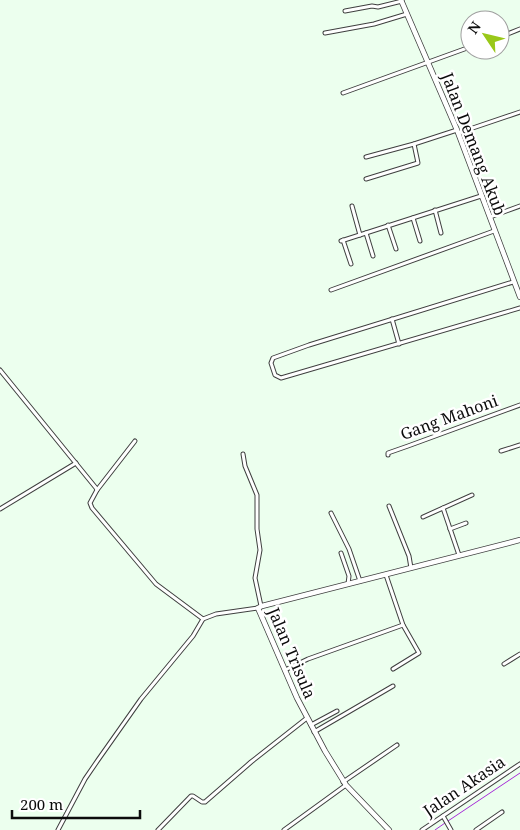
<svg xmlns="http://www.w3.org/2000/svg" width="520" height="830" font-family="'Noto Serif',serif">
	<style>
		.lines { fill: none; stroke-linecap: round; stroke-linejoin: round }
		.stream { stroke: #a72cd8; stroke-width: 1 }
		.minor-casing { stroke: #3f3f3f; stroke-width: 5 }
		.tertiary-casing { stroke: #3f3f3f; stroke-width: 6 }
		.minor { stroke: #fff; stroke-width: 3 }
		.tertiary { stroke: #fff; stroke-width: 4.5 }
		.labels { text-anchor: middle; stroke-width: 5; stroke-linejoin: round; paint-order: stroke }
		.street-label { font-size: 16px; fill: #0c0c0c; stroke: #fff }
	</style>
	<rect width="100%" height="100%" fill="#ecffee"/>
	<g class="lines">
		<g class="stream">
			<path d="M448,821l72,-48"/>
			<path d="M435,830l10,-7"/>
		</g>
		<g class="minor-casing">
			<g id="minor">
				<path d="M345,11l27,-5 6,1 24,-6"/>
				<path d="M325,33l49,-9 33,-10"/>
				<path d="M500,37l20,-8"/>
				<path d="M343,93l127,-46"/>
				<path d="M458,133l62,-21"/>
				<path d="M366,157l48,-13 43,-14"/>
				<path d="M366,179l52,-16 -4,-19"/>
				<path d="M352,206l8,29"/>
				<path d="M435,210l6,23"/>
				<path d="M490,217l30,-11"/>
				<path d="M413,218l7,23"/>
				<path d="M388,225l8,24"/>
				<path d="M366,233l7,23"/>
				<path d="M343,240l8,24"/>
				<path d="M341,241l140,-45"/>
				<path d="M513,282l-204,63 -36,13 -2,5 4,12 6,3 239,-70"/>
				<path d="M331,290l163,-59"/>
				<path d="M392,319l7,25"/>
				<path d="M0,370l96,118 1,2 -7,13 2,5 64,76 47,35"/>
				<path d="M501,451l19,-6"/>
				<path d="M243,454l2,12 12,29v34l3,21 -5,28 6,28"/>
				<path d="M388,455v-2l20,-7 112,-41"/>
				<path d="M97,490l38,-49"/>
				<path d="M389,506l20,50 2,12"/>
				<path d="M443,508l16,47"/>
				<path d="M0,509l76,-46"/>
				<path d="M331,513l18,36 11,32"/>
				<path d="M423,517l49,-22"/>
				<path d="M450,529l16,-6"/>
				<path d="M341,553l8,23 -1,8"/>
				<path d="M386,575l17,50 16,28 -26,16"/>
				<path d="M504,664l16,-10"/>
				<path d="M285,670l23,-11 95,-34"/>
				<path d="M311,725l26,-14"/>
				<path d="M314,732l79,-46"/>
				<path d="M343,782l54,-37"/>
				<path d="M443,816l8,14"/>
				<path d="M58,830l27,-51 13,-19 43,-61 52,-63 10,-17 13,-5 42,-6"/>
				<path d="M158,830l33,-34h2l9,6h3l46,-40 56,-44"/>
				<path d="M284,830l62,-45"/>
				<path d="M422,830l98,-66"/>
				<path d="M476,830l26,-18"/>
			</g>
		</g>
		<g class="tertiary-casing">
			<g id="tertiary">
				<path d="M401,0l56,130 63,167"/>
				<path d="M389,830l-43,-45 -21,-34 -28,-53 -39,-90 4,-2 258,-66"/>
			</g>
		</g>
		<use href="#minor" class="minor"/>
		<use href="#tertiary" class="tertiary"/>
	</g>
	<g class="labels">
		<g class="street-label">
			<text transform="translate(474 144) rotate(69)" y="6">Jalan Demang Akub</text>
			<text transform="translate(449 417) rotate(-20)" y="6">Gang Mahoni</text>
			<text transform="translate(292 653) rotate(67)" y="6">Jalan Trisula</text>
			<text transform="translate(464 786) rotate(-34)" y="6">Jalan Akasia</text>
		</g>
	</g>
	<g transform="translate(485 35) rotate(305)"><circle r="24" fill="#ffffff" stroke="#9e9e9e"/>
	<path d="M0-4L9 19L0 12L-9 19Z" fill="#99c819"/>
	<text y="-8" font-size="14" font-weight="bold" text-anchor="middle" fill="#0c0c0c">N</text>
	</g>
	<path d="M12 810v8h128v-8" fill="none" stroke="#0c0c0c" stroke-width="2.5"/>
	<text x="20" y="810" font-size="15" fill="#0c0c0c" stroke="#ffffff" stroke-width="4" paint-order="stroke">200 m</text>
</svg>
